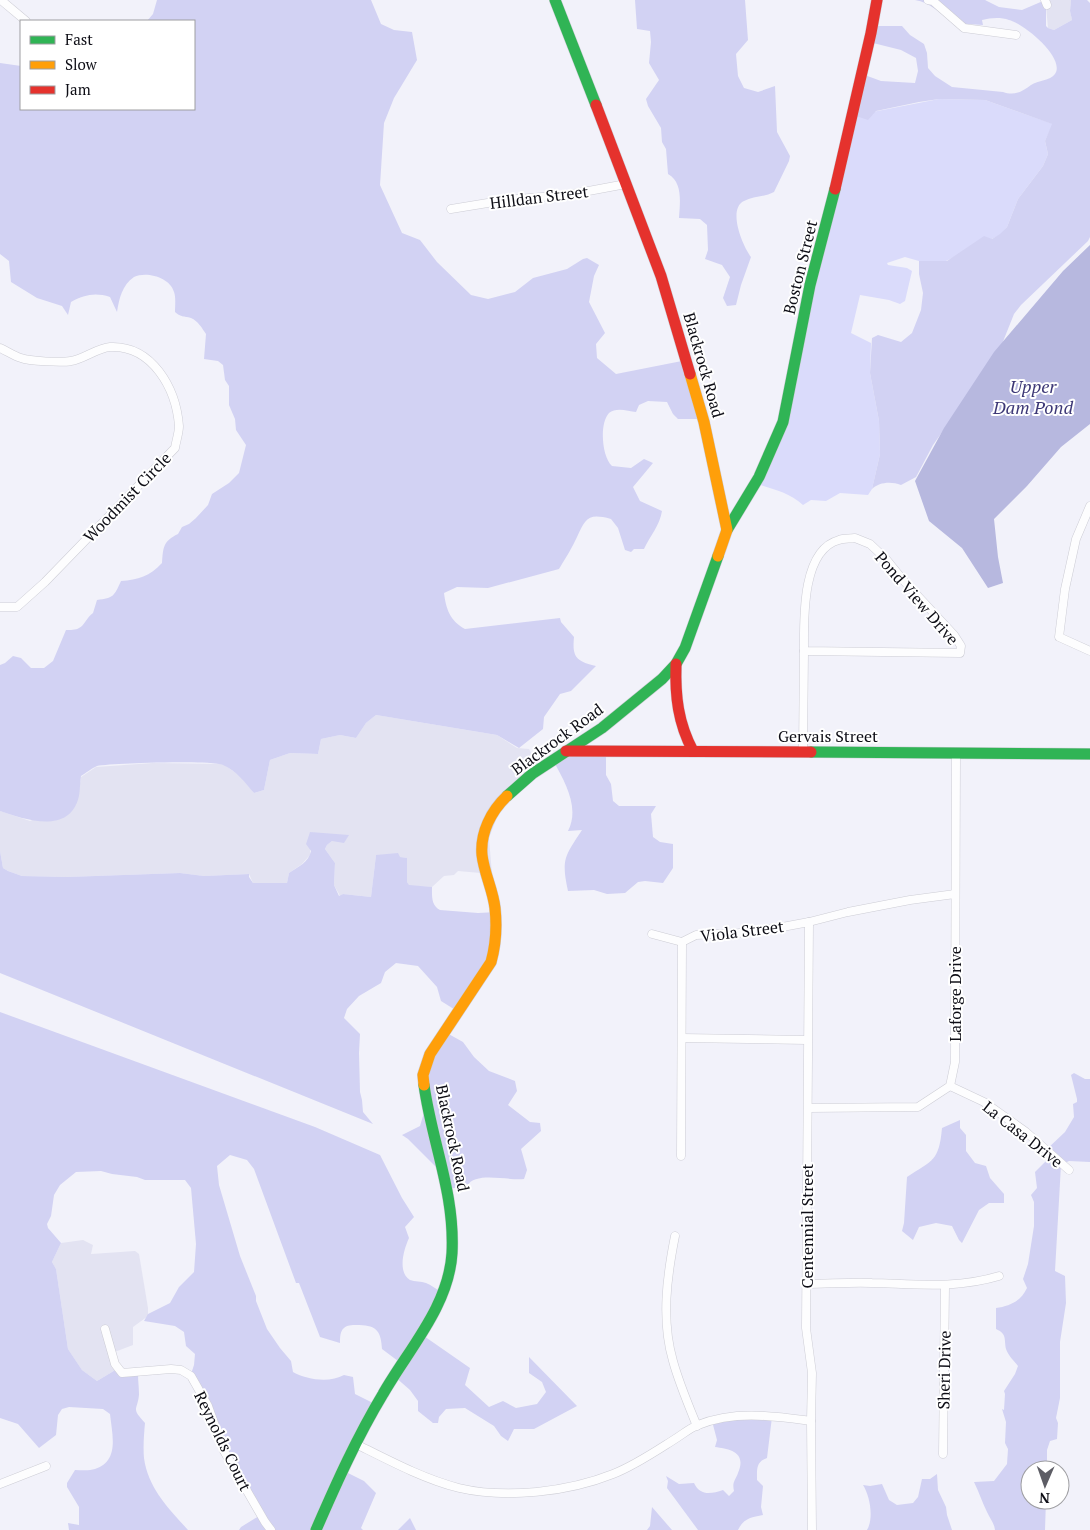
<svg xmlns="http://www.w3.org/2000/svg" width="1090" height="1530" font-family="'PT Serif',serif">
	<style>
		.built { fill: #e3e3f2 }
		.green { fill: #dadbfb }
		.forest { fill: #d2d2f3 }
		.water { fill: #b7b8df }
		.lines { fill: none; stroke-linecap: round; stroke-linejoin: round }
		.street-casing { stroke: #cdcdd5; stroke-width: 9 }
		.fast-casing { stroke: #cdcdd5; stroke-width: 12 }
		.slow-casing { stroke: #cdcdd5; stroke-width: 12 }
		.jam-casing { stroke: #cdcdd5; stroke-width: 12 }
		.street { stroke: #fdfdfe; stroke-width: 8 }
		.fast { stroke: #30b455; stroke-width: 11 }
		.slow { stroke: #ff9f0a; stroke-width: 11 }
		.jam { stroke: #e5322d; stroke-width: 11 }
		.labels { text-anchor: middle; stroke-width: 4; stroke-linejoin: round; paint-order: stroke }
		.street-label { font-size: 16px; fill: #0d0d15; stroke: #fff }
		.water-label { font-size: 18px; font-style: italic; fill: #3c3776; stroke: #fff }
	</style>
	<rect width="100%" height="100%" fill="#f2f2fa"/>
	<g class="built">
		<path d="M1043,0h28l-1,11 2,9 -18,10 -6,-2 -2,-22z"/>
		<path d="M376,715l121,20 20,13 12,1 10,18 -30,31 -12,19 -8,21 3,36 -34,-3 -4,4 -10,1 -12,11 -23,-1 -2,-4v-24l-31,-3 -5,42 -28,-3 -3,2 -6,-11 1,-22 -10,-14 2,-4 5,-4 -22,-9v23l-8,9 -13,9 -2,10h-34l-4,-9 -45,2 -24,-3 -113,4 -45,-1 -14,-5 -5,-3 -3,-17v-40l30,10 48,-24 3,-20 15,-10 57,-4 70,1 16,11 15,18 10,-3 6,-30 20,-7 28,1 3,-15 19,-4 16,3 10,-15z"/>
		<path d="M83,1240l10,5 -2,9 44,-3 4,3 9,54v8l-15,11v18l-21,8 5,16 -20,12 -15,-11 -14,-21 -12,-80 -4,-7 9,-19z"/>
	</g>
	<path class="green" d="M939,99l46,1 68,24 -8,17 3,13 -5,12 -25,33 -11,28 -7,8 -54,26h-27l-14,-4 -18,6 1,2 19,3 5,3 -7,30 -5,3 -11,-4 -29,-5 -9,38 20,10 -1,30 9,48 1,33 -8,35 -4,6 -28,-2 -14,8 -15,-1 -8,5c-13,-12 -30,-16 -46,-21l26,-61 69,-307z"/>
	<g class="forest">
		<path d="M157,0h214l10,24 13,6 18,2 5,28 -23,38 -10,25 -4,62 22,48 18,7 17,22 34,33 17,4 27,-7 18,-14 34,-9 16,-10 4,-1 12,7 -5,11 -5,26 16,31 -9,11 1,14 19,16 71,-14 14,59h-23l-5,-5 -6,-12 -19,-1 -9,4 -3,7c-8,-1 -20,-5 -27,1 -10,11 -7,44 3,53l19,2 13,-9 9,4 -20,24 7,14 22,10c-2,14 -12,25 -18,38h-10l-3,3 -6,-2 -7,-22 -7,-9c-23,-6 -25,-1 -34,18 -5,11 -12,22 -18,32l-71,19 -31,-1 -13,6c2,16 6,28 21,36l95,-11 1,4 13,15c-2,20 2,24 22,29l-25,25 -11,3 -16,23 -1,12 -24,19 -22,-13 -121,-20 -10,8 -10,15 -16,-3 -19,4 -3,15 -28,-1 -20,7 -6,30 -10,3c-9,-10 -17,-22 -31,-28 -12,-5 -110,-2 -126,1 -5,2 -11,7 -16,10 -1,7 -1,14 -2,20 -9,39 -53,24 -79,15v-146l5,-2 8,-7 8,2 10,10h13l9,-7 13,-31c4,0 10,0 13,-2 5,-2 8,-11 14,-15l4,-13c17,-2 17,-4 24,-19 17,-1 29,-5 41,-18 1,-15 1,-22 16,-29l4,-7 7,-3 7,-6 12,-13 4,-11 17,-11 10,-10 7,-28 -10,-15 -1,-11 -6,-14v-19l-4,-6 -2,-15 -5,-4 -14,-2 2,-25c-4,-6 -8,-13 -15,-16 -7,-2 -11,-1 -16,-6 0,-6 1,-15 -1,-20 -4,-15 -28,-21 -40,-15 -12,8 -15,22 -17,35l-7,-15c-15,-5 -26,-2 -39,5l-3,13 -6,-9 -25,-8 -26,-16 -2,-21 -9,-7v-191l21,3v43h173v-88h-47l6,-7z"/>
		<path d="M635,0h110l3,40 -12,14 2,22 6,12 14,4 17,-6 2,46 13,24 -1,5 -15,31c-9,5 -21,4 -30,9 -17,8 -1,46 7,56l-10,28 -5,20 -9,1 -4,-8 7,-21 -8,-12 -17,-6 3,-9 -1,-25 -7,-6 -21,-1c1,-15 4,-36 -11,-44l-2,-25 -4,-7 -1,-14 -13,-22 -2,-7 13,-19 -10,-17 2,-21 -1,-11 -13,-2z"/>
		<path d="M915,0h70l14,7 23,3 21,-9 3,5v20l2,2 6,2 18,-10 -2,-9 1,-11h16l3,3v234l-2,4 -67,64 -7,9 -12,30 -9,16 -60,85 -17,32 -15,8c-10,-4 -22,-3 -29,4l8,-35 -1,-33 -9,-48 2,-35 6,-3 23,7 11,-9 9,-23 2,-17 -4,-19v-13h28l37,-25 8,3 8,-5 7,-7 11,-28 25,-33 5,-12 -3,-13 7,-17 -67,-24 -46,-1 -20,3 -43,9 -8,9 -15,-5 9,-41 19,7 34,2 3,-12 -2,-13 -15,-8 -32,-8 4,-16h29l8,9 14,9 3,9 1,15 7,8 17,11 51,5c11,4 19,0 28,-7 7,-5 19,-4 24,-11 11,-16 -32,-51 -46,-54 -9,-3 -18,-2 -27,0l1,5c-9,-1 -20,0 -29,-4 -13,-6 -24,-19 -39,-21z"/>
		<path d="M565,753h41v22l5,9 2,17 6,5h37l-5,8 2,23 7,5 13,2v24l-10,15 -18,-2 -7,1 -13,11 -18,1 -13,-4 -26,1c-7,-32 -3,-35 14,-61l-14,1c12,-23 -3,-49 -14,-69z"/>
		<path d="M310,832l39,3 -5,8 -12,-2 -5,4 -2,4 10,14 -1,22 5,11 4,-2 28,3 5,-42 22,-2 2,4 7,1v24l2,3 23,2c0,9 -1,18 8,23l38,3 19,-1v33l-40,66 -16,-10 -4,-14 -19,-21 -22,-3 -11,9 -4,11 -22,13 -12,13 -3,9 16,16 -1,19 1,39 2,8 1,12 10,12 -373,-151v-122l3,17 5,3 14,5 45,1 113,-4 24,3 45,-2v3l4,6h34l2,-10c9,-6 20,-11 22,-22l-5,-7z"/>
		<path d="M0,1012l315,115 65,28 22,43 12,19 -9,10 4,11c-5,11 -12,34 1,42 5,2 11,1 16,3 5,2 10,6 14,8l-19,43 49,34 -5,17 24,22 14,-6 13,7 21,-4 9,-12 -4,-10 -13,-9v-16l48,49 -43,23h-20l-6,12 -7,-5 -7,-10 -29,-18 -19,1 -7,8 -1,6h-5l-15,-12v-10l-8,-11 -16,-14 4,-15 -16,-12c-1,-20 -7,-24 -26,-24 -4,0 -9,0 -12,3 -4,3 -4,10 -4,15l-20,-6 -21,-54h-3l-42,-114 -7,-9 -17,-5 -13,11 2,19 21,71 16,40v5l11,28 13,19 11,13 2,11c14,8 37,11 51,3l9,2 2,17 20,10 -31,67 20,10 12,12 -15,35 2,2h-124l2,-3 18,-11 -35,-62 -16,-46 -18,-31 4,-12 1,-11 -9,-8 -2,-14 -9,-6 -31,-5 4,-7 22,-11 9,-16 15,-15 2,-28 -5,-56 -6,-8h-40l-8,-3 -25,-3 -11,-3 -25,1 -16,13 -6,10 -3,21 -4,8 1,4 13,15 -9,19 4,7 12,80 14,21 15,11 20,-12 21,5c0,7 1,14 1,21 -2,17 -8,12 6,28 -1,11 -2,24 -1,35 4,30 25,51 44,72h-119l-1,-7 11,2v-18l-12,-20v-4l8,-13c6,0 14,1 20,-1 25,-8 17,-35 15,-55l-7,-5 -34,-2 -7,2 -4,6 -2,20 -17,13 -21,-24 -18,-6z"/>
		<path d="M445,1032l18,10 11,15 15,14 26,10 2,10 -9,14 22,17 10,1 1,8 -20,18 6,21 -3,9c-15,2 -49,-8 -57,7l-19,3 -4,-14 -36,-36 -6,-4 18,-9 7,-23 -2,-30z"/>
		<path d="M1074,1073l11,6h5v83l-21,-1 -8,4 -6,106 10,5 1,27 -6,39v56l-4,20 2,5 -1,16 -7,2 -3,9v20h-17v30h16l-1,30h-50c-1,-8 -5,-11 -8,-18 -5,-10 -8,-20 -13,-30l20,-1 13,-17 1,-15 -3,-6 1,-21 -4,-13 2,1 1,-16 -1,-3 11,-17 3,-8c-4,-5 -10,-11 -12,-17 -2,-11 1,-15 -10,-20v-21c14,-2 25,-7 31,-20l-4,-9 5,-15 6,-38v-24l-3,-7 6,-7 -2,-16 16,-16 -5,-6 19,-18 9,-15 -1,-13 4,-2v-3l-6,-24z"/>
		<path d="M960,1120v8l6,7v16l9,12 11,3 4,12 14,16v9h-15l-10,7 -17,33 -3,-3 -7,-14 -16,-3 -17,4 -6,13 -11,-9 2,-8 3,-46c26,-17 32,-16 35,-49z"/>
		<path d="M772,1417l-5,41c-11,4 -10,11 -10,22l6,6 -2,21 2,8c-12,2 -20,4 -25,15h-40l-31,-42 1,-7 -2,-5 13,8 15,-1c6,13 17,11 29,7l6,6 5,-5c-2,-9 1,-10 4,-18 9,-21 -8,-24 -23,-26l2,-7 -5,-19z"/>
		<path d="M937,1474l1,16 8,17 1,8 5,15h-85c7,-12 3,-34 -4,-45l7,1 12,-2 7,16 8,5 16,-2 5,-6 4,-18h8z"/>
		<path d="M652,1507l20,23h-25l3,-4z"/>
		<path d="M410,1518l6,12h-18z"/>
	</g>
	<path class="water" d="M1090,245v179l-29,23 -34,39 -33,33 4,38 5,26 -15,5 -26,-40 -33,-27 -14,-40 29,-53 50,-76 69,-81z"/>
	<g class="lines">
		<g class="street-casing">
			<g id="street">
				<path d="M1,0l25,21"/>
				<path d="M928,0l5,1 31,27 52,7"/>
				<path d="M1045,0l2,5"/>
				<path d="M451,209l55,-9 61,-5 59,-11"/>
				<path d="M0,348c7,3 14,8 21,10 8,3 41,5 50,3 13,-2 26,-13 39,-14 42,-2 66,41 69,79 0,7 -3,15 -4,22l-130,134 -28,25h-17"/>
				<path d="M1090,506l-14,33 -11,50 -6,48 31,14"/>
				<path d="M855,538l15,6 16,15 17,21 51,55 7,11 -1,7 -156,-2c0,-30 -3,-101 35,-111 5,-2 11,-1 16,-2z"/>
				<path d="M803,752l1,-101"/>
				<path d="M809,922l-3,406 6,45 -1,48 1,109"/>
				<path d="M652,934l30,8"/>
				<path d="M682,942l14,-7 43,-2 38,-5 32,-6 39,-10 62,-12 45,-6"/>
				<path d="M682,1038l125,2"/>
				<path d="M950,1086l34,16 42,30 43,38"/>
				<path d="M808,1108l110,-1 32,-21 5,-24 1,-308"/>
				<path d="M681,1156l1,-214"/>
				<path d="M675,1236c-8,40 -14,84 -2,125 6,22 15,43 24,65"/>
				<path d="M807,1284c22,0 44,-2 65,-1 44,1 84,6 127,-7"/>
				<path d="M105,1329l10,35 7,9 49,-4 10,1 10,6 17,30 16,45 41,71 6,8"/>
				<path d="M358,1445c32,16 66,34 101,43 47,11 109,4 154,-14 21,-8 43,-23 62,-35 8,-5 15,-11 23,-14 37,-15 75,-9 113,-4"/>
				<path d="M943,1454l2,-168"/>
				<path d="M0,1484l46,-18"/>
			</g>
		</g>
		<g class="fast-casing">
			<g id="fast">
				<path d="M555,0l41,105"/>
				<path d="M727,530l32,-53 24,-55 27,-137 25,-96"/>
				<path d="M811,752l279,2"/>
				<path d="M507,796l25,-22 70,-46 60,-49 14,-15 9,-16 33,-92"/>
				<path d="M316,1530c20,-46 41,-93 67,-136 25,-44 66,-88 69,-141 3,-60 -20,-110 -28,-168"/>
			</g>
		</g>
		<g class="slow-casing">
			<g id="slow">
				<path d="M690,374l14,48 23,108 -9,26"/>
				<path d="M424,1085l-1,-10 7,-21 61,-92c5,-18 6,-35 4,-54 -2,-18 -11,-35 -13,-53 -2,-22 9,-44 25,-59"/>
			</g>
		</g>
		<g class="jam-casing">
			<g id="jam">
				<path d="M596,105l65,171 29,98"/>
				<path d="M835,189l36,-156 6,-33"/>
				<path d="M676,664c-1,32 2,59 17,87"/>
				<path d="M566,751l245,1"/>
			</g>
		</g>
		<use href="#street" class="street"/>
		<use href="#fast" class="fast"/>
		<use href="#slow" class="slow"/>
		<use href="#jam" class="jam"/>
	</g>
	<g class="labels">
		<g class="street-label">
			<text transform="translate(539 197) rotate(-7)" y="6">Hilldan Street</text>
			<text transform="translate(800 267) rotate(-76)" y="6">Boston Street</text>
			<text transform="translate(704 365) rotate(74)" y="6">Blackrock Road</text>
			<text transform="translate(127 497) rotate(-46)" y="6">Woodmist Circle</text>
			<text transform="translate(917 598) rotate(49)" y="6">Pond View Drive</text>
			<text x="828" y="742">Gervais Street</text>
			<text transform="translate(557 739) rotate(-36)" y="6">Blackrock Road</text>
			<text transform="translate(742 931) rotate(-7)" y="6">Viola Street</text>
			<text transform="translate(955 994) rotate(-90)" y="6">Laforge Drive</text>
			<text transform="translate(1023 1134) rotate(38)" y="6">La Casa Drive</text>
			<text transform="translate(453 1138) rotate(78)" y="6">Blackrock Road</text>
			<text transform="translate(807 1226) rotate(-90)" y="6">Centennial Street</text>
			<text transform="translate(944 1370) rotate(-89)" y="6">Sheri Drive</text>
			<text transform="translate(223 1441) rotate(64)" y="6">Reynolds Court</text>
		</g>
		<g class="water-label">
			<text x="1033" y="393">Upper<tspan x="1033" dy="21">Dam Pond</tspan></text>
		</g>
	</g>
	<rect x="20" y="20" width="175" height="90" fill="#ffffff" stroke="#9e9ea1"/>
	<rect x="30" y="36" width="25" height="8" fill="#30b455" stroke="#9e9ea1"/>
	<text x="65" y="45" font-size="15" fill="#0d0d15">Fast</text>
	<rect x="30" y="61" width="25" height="8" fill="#ff9f0a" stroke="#9e9ea1"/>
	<text x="65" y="70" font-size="15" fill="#0d0d15">Slow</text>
	<rect x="30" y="86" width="25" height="8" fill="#e5322d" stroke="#9e9ea1"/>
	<text x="65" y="95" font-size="15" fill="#0d0d15">Jam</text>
	<g transform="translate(1045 1485) rotate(182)"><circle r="24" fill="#ffffff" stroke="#9e9ea1"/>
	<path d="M0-4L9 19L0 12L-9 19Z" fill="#5d5d65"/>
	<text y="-8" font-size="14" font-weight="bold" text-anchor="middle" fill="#0d0d15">N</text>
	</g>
</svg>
